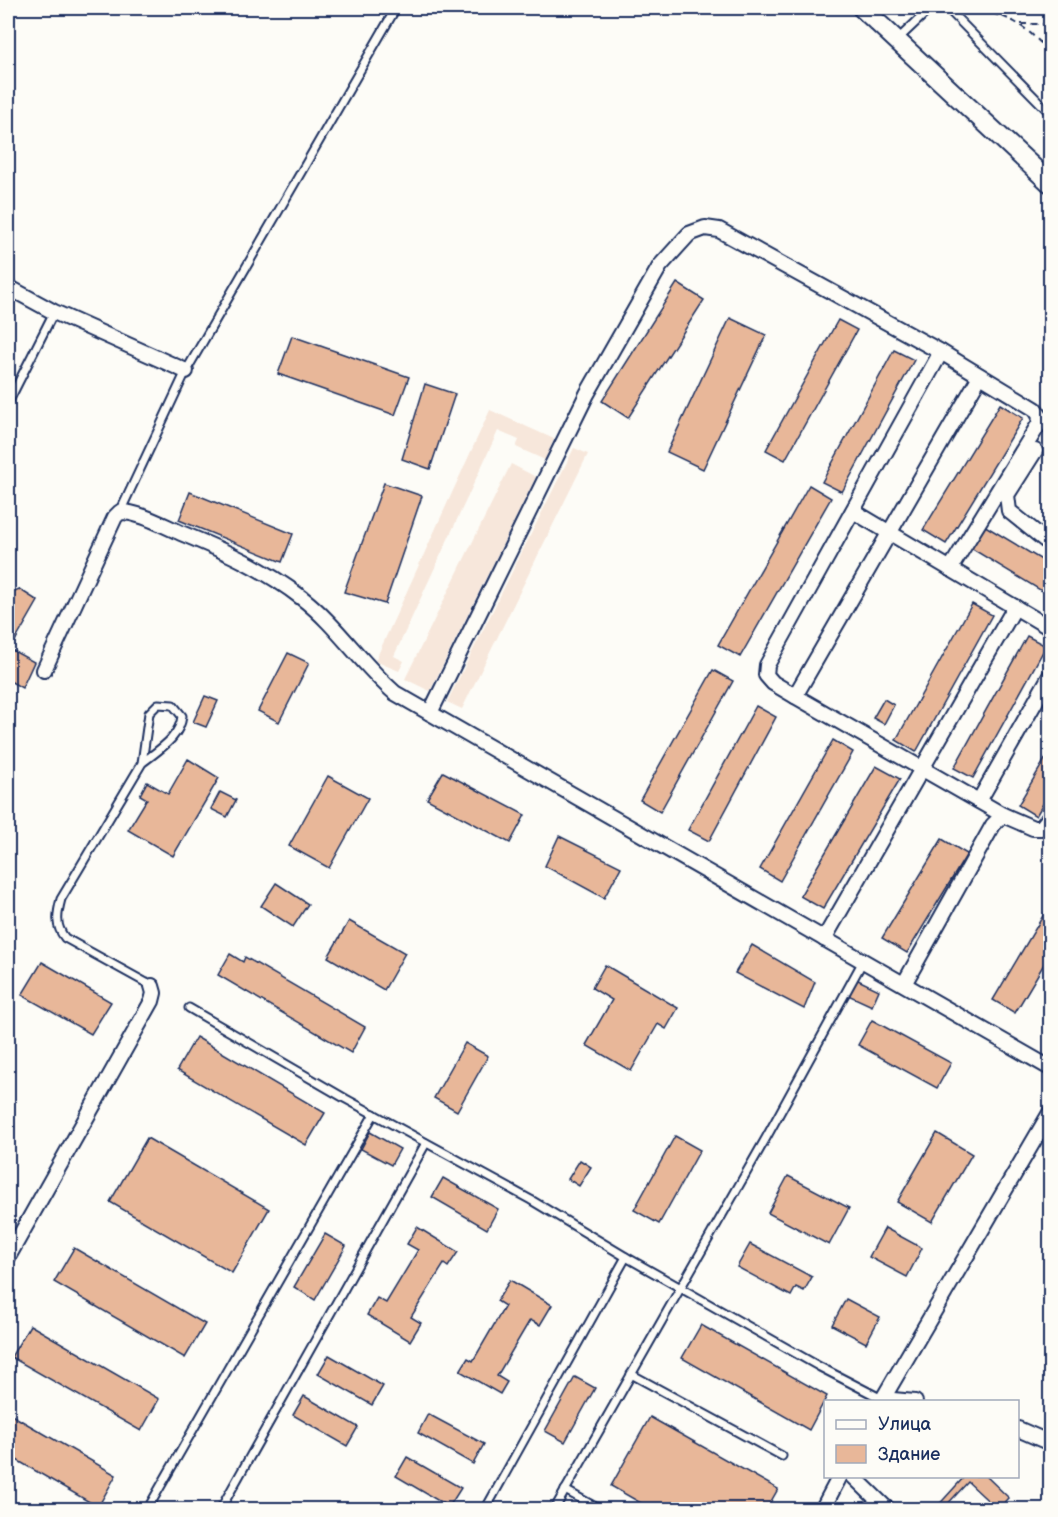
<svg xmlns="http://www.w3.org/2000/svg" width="1058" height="1517" font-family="'Balsamiq Sans',sans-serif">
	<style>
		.built { fill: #f7e7db }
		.building { fill: #e8b799; stroke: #1b2f5e; stroke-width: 1.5 }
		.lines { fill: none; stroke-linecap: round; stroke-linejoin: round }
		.service-casing { stroke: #1b2f5e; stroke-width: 11 }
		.minor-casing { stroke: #1b2f5e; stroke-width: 18 }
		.secondary-casing { stroke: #1b2f5e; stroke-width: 22 }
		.path { stroke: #1b2f5e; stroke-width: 2; stroke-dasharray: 6 4.5; stroke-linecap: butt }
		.service { stroke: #fdfcf7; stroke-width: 7 }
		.minor { stroke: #fdfcf7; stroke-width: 14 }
		.secondary { stroke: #fdfcf7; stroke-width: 18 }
	</style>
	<rect width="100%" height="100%" fill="#fdfcf7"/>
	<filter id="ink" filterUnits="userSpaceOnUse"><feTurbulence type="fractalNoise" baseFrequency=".0167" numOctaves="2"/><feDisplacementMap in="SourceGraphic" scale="12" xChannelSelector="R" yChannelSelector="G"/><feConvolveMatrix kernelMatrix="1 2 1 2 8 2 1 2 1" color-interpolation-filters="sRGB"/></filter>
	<g filter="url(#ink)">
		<g class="built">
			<path d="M490,410l64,29 -9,21 -29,-13 3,-7 -21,-9 -104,225 10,5 -5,10 -24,-10z"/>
			<path d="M574,448l14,6 -126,255 -15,-7z"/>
			<path d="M511,464l25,13 -106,214 -25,-12z"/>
		</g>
		<g class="building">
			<path d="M677,283l27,17 -76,118 -26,-17z"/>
			<path d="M730,318l36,17 -63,134 -36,-17z"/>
			<path d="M838,320l19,10 -72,130 -19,-10z"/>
			<path d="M292,336l117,41 -14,38 -117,-41z"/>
			<path d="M894,350l20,10 -72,132 -20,-10z"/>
			<path d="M425,384l30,10 -25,75 -28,-10z"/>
			<path d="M1000,404l23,14 -77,126 -23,-14z"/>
			<path d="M384,483l38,13 -37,108 -41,-12z"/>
			<path d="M809,485l22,13 -91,159 -22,-12z"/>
			<path d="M190,492l103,42 -11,28 -103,-42z"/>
			<path d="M982,524l68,41v31l-81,-49z"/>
			<path d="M19,589l19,12 -23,40 -7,-4v-43z"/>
			<path d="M972,604l20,11 -76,137 -20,-12z"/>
			<path d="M1027,636l19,10 -73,132 -19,-10z"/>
			<path d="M8,648l26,14 -12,26 -14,-8z"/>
			<path d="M288,653l21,10 -30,59 -21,-11z"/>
			<path d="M713,670l20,11 -73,131 -20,-12z"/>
			<path d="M205,696l13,5 -12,26 -13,-5z"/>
			<path d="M884,699l10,6 -10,19 -11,-6z"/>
			<path d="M756,706l20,11 -67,124 -21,-11z"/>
			<path d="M833,740l20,12 -73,129 -20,-12z"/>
			<path d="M1050,751v41l-14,24 -18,-11z"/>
			<path d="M188,759l31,19 -46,78 -45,-26 19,-31 -7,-4 7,-13 21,12z"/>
			<path d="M876,766l24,13 -77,130 -23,-13z"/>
			<path d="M443,772l82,43 -15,28 -83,-44z"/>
			<path d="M328,776l40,22 -39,70 -40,-22z"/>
			<path d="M220,792l16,8 -9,17 -16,-8z"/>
			<path d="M559,836l62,31 -17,31 -59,-32z"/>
			<path d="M942,839l25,15 -60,99 -25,-15z"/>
			<path d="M276,883l32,21 -15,23 -32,-21z"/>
			<path d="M1050,904v50l-35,59 -22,-13z"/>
			<path d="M349,921l56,32 -21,37 -56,-33z"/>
			<path d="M752,945l63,37 -11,27 -69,-36z"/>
			<path d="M230,954l13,8 2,-5 120,70 -14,26 -133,-78z"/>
			<path d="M42,962l69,40 -20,32 -69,-39z"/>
			<path d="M605,965l73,43 -12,21 -8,-5 -27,47 -45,-26 26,-45 -20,-12z"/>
			<path d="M856,979l23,11 -7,16 -24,-11z"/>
			<path d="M872,1020l79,43 -14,25 -79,-43z"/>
			<path d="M196,1037l129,76 -19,32 -129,-75z"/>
			<path d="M465,1043l23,13 -31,55 -23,-13z"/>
			<path d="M370,1132l30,17 -9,16 -30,-16z"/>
			<path d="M937,1133l35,21 -40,68 -35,-20z"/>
			<path d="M675,1136l25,14 -41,74 -25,-14z"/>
			<path d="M147,1138l122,71 -37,64 -122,-71z"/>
			<path d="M580,1160l11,7 -12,19 -11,-7z"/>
			<path d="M788,1176l61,32 -20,37 -61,-32z"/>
			<path d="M443,1178l55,31 -11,20 -55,-32z"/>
			<path d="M417,1227l41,25 -10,15 -4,-3 -33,53 10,6 -11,18 -43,-26 10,-17 9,5 32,-53 -11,-6z"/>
			<path d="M885,1228l37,20 -15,29 -38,-20z"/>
			<path d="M325,1234l21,12 -31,54 -21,-13z"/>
			<path d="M750,1244l62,33 -8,14 -8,-4 -5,9 -54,-29z"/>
			<path d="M74,1248l131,76 -20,34 -131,-76z"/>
			<path d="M510,1280l42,25 -12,20 -10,-5 -33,56 10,6 -7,12 -40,-23 8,-13 5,3 32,-55 -8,-5z"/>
			<path d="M846,1299l34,18 -14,26 -34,-18z"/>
			<path d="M30,1325l129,74 -18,32 -130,-74z"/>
			<path d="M701,1325l126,71 -18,34 -127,-72z"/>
			<path d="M329,1355l54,31 -11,19 -54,-31z"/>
			<path d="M575,1377l20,11 -30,54 -20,-11z"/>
			<path d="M304,1396l54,31 -11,19 -54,-31z"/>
			<path d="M8,1413l108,62 -18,32 -90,-52z"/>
			<path d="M428,1414l56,30 -11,20 -55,-31z"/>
			<path d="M650,1417l128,72 -12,21h-113l-42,-24z"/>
			<path d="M407,1457l54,31 -12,19 -53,-31z"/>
			<path d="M965,1476h21l23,22 -11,12 -30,-28 -26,28h-8z"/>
		</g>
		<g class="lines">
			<g class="service-casing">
				<g id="service">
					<path d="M947,8l103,105"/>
					<path d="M897,40l34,-32"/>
					<path d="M8,403l46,-91"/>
					<path d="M120,512l66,-141 210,-363"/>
					<path d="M142,763c16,-13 38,-25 40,-47l-9,-11 -15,-1 -9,9 -7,50 -81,136c-4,15 -6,27 4,39l87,48"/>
					<path d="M189,1008l157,91 185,101 95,57 194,110 62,32"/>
					<path d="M631,1374l151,82"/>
					<path d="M565,1490l36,20"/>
					<path d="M147,1510l227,-396"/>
					<path d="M220,1510l206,-367"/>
					<path d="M485,1510l141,-253"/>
					<path d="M554,1510l212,-372 97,-177"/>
				</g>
			</g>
			<g class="minor-casing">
				<g id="minor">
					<path d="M8,287l46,25 132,59"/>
					<path d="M941,352l-174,313 -1,10 7,8 22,13 208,119"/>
					<path d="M1035,451l-28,44 2,16 41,33"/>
					<path d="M853,511l197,117"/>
					<path d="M44,670l71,-153 5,-5c20,0 42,13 61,21 44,18 82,35 121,65 35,27 59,66 93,95l655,375"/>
					<path d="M795,696l185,-320"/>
					<path d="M430,713l157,-319 73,-128 29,-32 16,-6 14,2 222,122 94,57 5,7 -1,8 -89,145"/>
					<path d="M979,801l71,-125"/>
					<path d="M824,939l191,-332"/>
					<path d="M904,984l89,-159 10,-10 30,13h8l9,-11"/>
					<path d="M8,1257l144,-256 2,-8 -2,-7"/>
					<path d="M882,1399l33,3"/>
					<path d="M881,1402l169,-289"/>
					<path d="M1018,1429l32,14"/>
					<path d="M853,1476l35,34"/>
					<path d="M822,1510l18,-34"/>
				</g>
			</g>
			<g class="secondary-casing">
				<path id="secondary" d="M862,8l188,175"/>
			</g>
			<g class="path">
				<path d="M972,8c43,11 47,13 78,44"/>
				<path d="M1021,24h29"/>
			</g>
			<use href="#service" class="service"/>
			<use href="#minor" class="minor"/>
			<use href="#secondary" class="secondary"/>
		</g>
	</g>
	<rect width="1058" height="1517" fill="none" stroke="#fdfcf7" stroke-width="30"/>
	<rect x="15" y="15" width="1028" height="1487" fill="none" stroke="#1b2f5e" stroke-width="2" filter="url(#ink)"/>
	<rect x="824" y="1400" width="195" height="78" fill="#fdfcf7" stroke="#a3aaba" stroke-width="1.5"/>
	<rect x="836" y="1420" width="30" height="9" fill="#fdfcf7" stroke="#a3aaba" stroke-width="1.5"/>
	<text x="878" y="1430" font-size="18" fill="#1b2f5e">Улица</text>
	<rect x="836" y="1445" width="30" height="18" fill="#e8b799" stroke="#a3aaba" stroke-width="1.5"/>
	<text x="878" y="1460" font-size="18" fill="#1b2f5e">Здание</text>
</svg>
